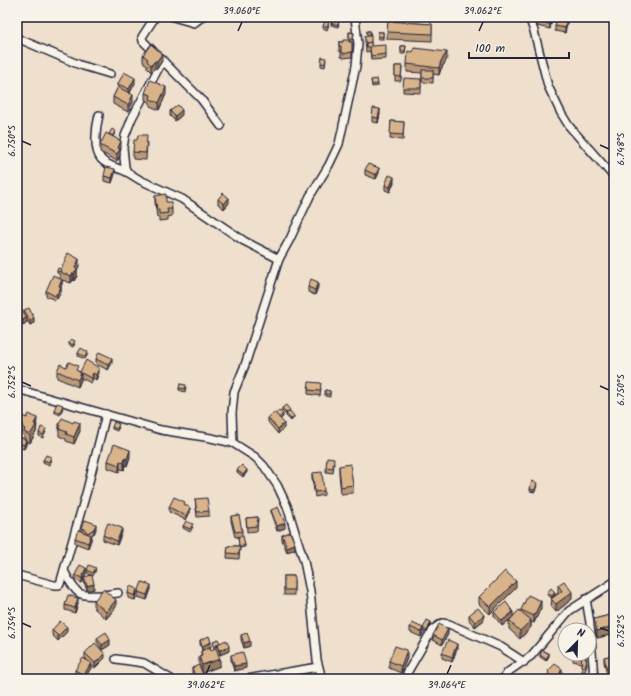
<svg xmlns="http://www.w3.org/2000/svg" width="631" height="696" font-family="Kalam,sans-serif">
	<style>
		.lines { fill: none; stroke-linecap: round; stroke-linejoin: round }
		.minor-casing { stroke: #22223b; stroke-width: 10 }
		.minor { stroke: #f7f3e8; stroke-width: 7 }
		.wall { fill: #bb9a77; stroke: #22223b }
		.shaded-wall { fill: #987d61; stroke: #22223b }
		.building { fill: #d9b38a; stroke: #22223b }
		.ticks { fill: none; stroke: #22223b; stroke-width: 1.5 }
		.neatline { fill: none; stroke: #22223b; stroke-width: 1.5 }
		.ticks-label { font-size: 10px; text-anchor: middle; fill: #22223b }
	</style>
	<rect width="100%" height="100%" fill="#eee0cc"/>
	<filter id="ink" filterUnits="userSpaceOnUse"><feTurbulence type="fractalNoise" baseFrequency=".025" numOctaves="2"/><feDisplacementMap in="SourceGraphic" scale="8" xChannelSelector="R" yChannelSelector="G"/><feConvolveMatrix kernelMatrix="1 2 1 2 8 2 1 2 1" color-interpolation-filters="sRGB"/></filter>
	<g filter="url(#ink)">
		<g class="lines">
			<g class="minor-casing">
				<g id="minor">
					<path d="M155,17l-13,20 1,4 58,58 20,27"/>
					<path d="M173,17l21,6 8,-6"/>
					<path d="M529,17l5,14 14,55 13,27 8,13 45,51"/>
					<path d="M17,38l63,27 30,9"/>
					<path d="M163,60l-31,58 -7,18 -2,12 2,19 2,5 13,8 42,19 62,42 35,18"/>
					<path d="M99,115c-3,12 -6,34 2,44 6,7 18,9 26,13"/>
					<path d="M17,389l144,41 50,8 22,5 22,14 9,9 13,19 10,21 17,55 6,30 7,69 5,19"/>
					<path d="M233,443l-1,-30 2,-21 11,-27 34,-106 11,-20 20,-43 19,-31 10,-21 17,-78 2,-22 -3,-27"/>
					<path d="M64,571c4,7 8,17 15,22 8,5 30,1 39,0"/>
					<path d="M17,575l37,10h5l1,-1 27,-94 19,-76"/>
					<path d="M586,599l4,24 4,56"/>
					<path d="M116,659l28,4 27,16"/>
					<path d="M407,673l25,-43 10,-7 7,1 52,23 23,15"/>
					<path d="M247,679l71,-12"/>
					<path d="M503,679l5,-7 23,-16 38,-45 45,-29"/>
				</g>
			</g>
			<use href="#minor" class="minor"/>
		</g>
		<g class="wall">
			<path d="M552,17l-2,12 -13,-3v-4z"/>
			<path d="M388,21l44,3v17l-45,-2z"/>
			<path d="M331,23l8,1 -1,3 -7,-2z"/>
			<path d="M567,23l-2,10 -10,-2v-5z"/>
			<path d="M329,25l-2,5 -4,-2v-2z"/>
			<path d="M367,31h3l1,15 15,8v5l-15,1 -1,-9 -4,1 -1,-16h2z"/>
			<path d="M349,32l5,1 -1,7h-4z"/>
			<rect x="378" y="32" width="5" height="7"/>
			<path d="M339,42h13v15l-9,1v-1h-2v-6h-2z"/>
			<path d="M401,46h5l-1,8h-4z"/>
			<path d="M143,55l19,6 -5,8 -2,-1 -4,4 -4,-4v-3l-4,-3z"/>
			<path d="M447,59l-6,10 -2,6 -6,-1v9l-11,-1v-9l-15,-1v-8z"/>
			<path d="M326,60l-1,7 -4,-1v-3z"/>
			<path d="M395,66h7l-1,15h-6z"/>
			<path d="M421,79v14l-18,-1v-4z"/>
			<path d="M371,80l7,4v2l-6,1z"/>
			<path d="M135,83l-5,10 3,9 -5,10 -15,-8v-7l5,-10v-3z"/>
			<path d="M145,93l21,1 -7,16 -9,-4v-4l-5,-2z"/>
			<path d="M170,111l12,4 -7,6 -5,-5z"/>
			<path d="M380,114l-2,9 -6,-1v-5z"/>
			<path d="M391,121l13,1 -1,18 -13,-1z"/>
			<path d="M115,133l-2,4 8,11 -1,4v4l-3,5 -17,-9v-7l9,-11z"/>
			<path d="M137,140l10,3 -1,17 -13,-1v-7z"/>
			<path d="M365,170l14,3 -3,6 -11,-4z"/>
			<path d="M115,174l-3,9 -8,-2v-5z"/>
			<path d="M394,182l-4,10 -5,-2v-5z"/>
			<path d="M155,196l11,6 6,7v7l-4,1v3l-9,1v-4h-2l-2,-14z"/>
			<path d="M218,199l11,4 -5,6 -6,-5z"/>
			<path d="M79,266l-2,4v6l-3,5 -1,-1 -2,3 -9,-3v4l-1,3v5l-4,7h-1l-1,1 -9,-4v-5l14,-12v-5v1l-3,-2v-2l4,-2z"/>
			<path d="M308,287h10l-3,8 -7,-3z"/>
			<path d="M17,307l7,6v-3l10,13 -4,2 -3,-5v2l-4,3 -3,-3 -2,1 -1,-1z"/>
			<path d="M69,343l6,1 -2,3 -4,-2z"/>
			<path d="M78,353l10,1 -3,5 -7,-3z"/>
			<path d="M96,359l16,4 -4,7 -12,-6z"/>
			<path d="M57,371h21l2,1 19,1 -3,7 -3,-2 -2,5 -10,-5v2l-3,7 -21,-9z"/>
			<path d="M186,387l-1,5 -6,-2v-2z"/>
			<path d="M321,388l-1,8 -12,-2v-4z"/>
			<path d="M325,390l5,1v6l-5,-1z"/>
			<path d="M63,408l-3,7 -6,-3v-2z"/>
			<path d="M282,408l12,10 -3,3 -5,-5v-1l-4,-4z"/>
			<path d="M275,414l8,3 -3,2 4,9 -6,6 -10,-12v-4z"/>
			<path d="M19,423l18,2 -1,7 -6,11 -4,-2v4l-2,4 -7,-2v2v-13l7,3v-4l-2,-1v-3l-3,-1z"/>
			<path d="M59,424l21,7 -6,13 -8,-3v-2l-7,-3z"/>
			<path d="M112,427h7l-2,4 -5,-2z"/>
			<path d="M46,432l-3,6 -4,-2v-3z"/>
			<path d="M130,457l-3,9 -2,-1 -1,5 -4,-1 -1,3 -11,-4v-7z"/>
			<path d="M43,460h8l-2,5 -6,-3z"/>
			<path d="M334,463l-1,10 -7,-1v-5z"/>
			<path d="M339,466l14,19v8l-12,1 -2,-21z"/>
			<path d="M237,470l10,2 -4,5 -6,-5z"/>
			<path d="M312,473l12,18v4l-9,2 -3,-19z"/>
			<path d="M537,485l-2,7 -5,-1v-2z"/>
			<path d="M195,499l14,12v5l-12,1z"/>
			<path d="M185,505l5,7 -4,8 -17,-8v-5z"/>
			<path d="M271,510l14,18 -8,3 -6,-17z"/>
			<path d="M231,516l11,15v5l-7,1 -4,-16z"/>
			<path d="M258,517l-1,14 -10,1 -1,-14z"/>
			<path d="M183,526l10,1 -3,5 -7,-4z"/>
			<path d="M82,528l14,1 -2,5 -1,-1 -1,3h-1v4l-3,8 -13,-5v-5l7,-6z"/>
			<path d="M122,532l-5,13 -14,-5v-5z"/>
			<path d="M282,535l13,14 -8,3 -5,-12z"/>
			<path d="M238,537l7,8v2l-5,1 -1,11 -12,-1 1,-12h11z"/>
			<path d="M87,570h9l-3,6 -6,-3z"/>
			<path d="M86,573l-4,10 -7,-3v-5z"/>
			<rect x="284" y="576" width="10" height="19"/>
			<path d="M84,577l10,12 -7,2 -3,-9z"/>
			<path d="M558,585l14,14 -16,13 -5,-6 1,-8 -5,-3v-2l8,2 -2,2 5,-4z"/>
			<path d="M516,588l-26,26 -11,-10v-7z"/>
			<path d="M151,589l-4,11 -9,-3v-5z"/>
			<path d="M128,593l9,1 -2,6 -7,-2z"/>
			<path d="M94,601l22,6 -10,12 -12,-11z"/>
			<path d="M78,603l-3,10 -10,-3v-5z"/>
			<path d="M541,608l-7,15 -3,-1v5l-11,12 -11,-10v-8l4,-4 -11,9 -8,-10v-4l19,4 8,-5v-1z"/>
			<path d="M614,614v20l-17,4 -3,-12v-7z"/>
			<path d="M469,615l15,5 -9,7 -6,-7z"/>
			<path d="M431,624l-4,9 -4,-2v2l-2,4 -11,-5v-5l13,1z"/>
			<path d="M52,630l15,2 -9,9 -6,-6z"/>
			<path d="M448,634l-6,11 -9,-5v-5z"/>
			<path d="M241,635l9,11 -6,2 -3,-8z"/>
			<path d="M97,638l13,7 -8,5 -5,-8z"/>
			<path d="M200,640l11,7 -3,1 12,18 -18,7 -3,-9v-8h2v-5l1,-1 -2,-6z"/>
			<path d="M213,641l6,2 10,8 -9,4 -2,-6v-3l-4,2z"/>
			<path d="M457,649l-5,13 -10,-4v-5z"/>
			<path d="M85,653l20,5 -10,10 -4,-3v3l-7,11h-2l-7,-4v-5l12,-10 -2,-2z"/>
			<path d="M586,654v5l1,5 -2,8h-3v-6h-1v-3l-8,-2v-4z"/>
			<path d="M231,655l15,13 -12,3 -3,-11z"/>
			<path d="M540,655l9,1 -3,5 -6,-4z"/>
			<path d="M614,655v19l-7,1 -3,-13v-5z"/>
			<path d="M407,658l-6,15 -12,-5v-7z"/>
			<path d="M192,668l13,11h-11l-2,-6z"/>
		</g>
		<g class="shaded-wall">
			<path d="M551,17h1l-2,12v-5z"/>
			<path d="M567,18v5l-2,10v-5z"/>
			<path d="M447,52v7l-6,10 -2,6v-7l2,-7z"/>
			<path d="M162,54v7l-5,8v-8z"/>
			<path d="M155,61v7l-4,4v-7z"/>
			<path d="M135,78v5l-6,11v-5z"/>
			<path d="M166,87v7l-7,16v-7z"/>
			<path d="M133,95v7l-5,10v-7z"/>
			<path d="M380,109v5l-2,9v-5z"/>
			<path d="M182,110v5l-7,6v-5z"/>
			<path d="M121,141v7l-1,4v4l-3,5v-7l1,-6z"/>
			<path d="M379,168v5l-3,6v-4z"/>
			<path d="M115,169v5l-3,9v-5z"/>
			<path d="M394,177v5l-4,10v-5z"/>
			<path d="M229,198v5l-5,6v-5z"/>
			<path d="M79,259v7l-2,4v6l-3,5 1,-13z"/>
			<path d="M73,273v7l-2,3v-7z"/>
			<path d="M62,280v4l-3,7v-5z"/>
			<path d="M318,282v5l-3,8v-5z"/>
			<path d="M61,287v5l-4,7v-5z"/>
			<path d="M20,317v5l-2,1v-5z"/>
			<path d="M27,317v5l-4,3v-5z"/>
			<path d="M34,318v5l-4,2v-5z"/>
			<path d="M112,358v5l-4,7v-5z"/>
			<path d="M99,368v5l-3,7v-5z"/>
			<path d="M81,373v7l-3,7v-7z"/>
			<path d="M93,373v5l-2,5v-5z"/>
			<path d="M283,414v3l-4,3v-2z"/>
			<path d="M294,416v2l-3,3v-2z"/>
			<path d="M37,418l-1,14 -6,11v-8z"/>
			<path d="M80,423v8l-6,13v-7z"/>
			<path d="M284,423v5l-6,6v-5z"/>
			<path d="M26,440v5l-2,4v-4z"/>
			<path d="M130,450v7l-3,9v-7z"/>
			<path d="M125,458v7l-1,5v-7z"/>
			<path d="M120,461v8l-1,3v-7z"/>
			<path d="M247,470v2l-4,5v-2z"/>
			<path d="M190,508v4l-4,8v-4z"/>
			<path d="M285,523v5l-8,3v-5z"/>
			<path d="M96,524v5l-2,5v-5z"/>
			<path d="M122,528v4l-5,13v-4z"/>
			<path d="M91,535v5l-3,8v-5z"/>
			<path d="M295,544v5l-8,3v-5z"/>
			<path d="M86,568v5l-4,10v-5z"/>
			<path d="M516,581v7l-26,26v-7z"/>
			<path d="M94,584v5l-7,2v-5z"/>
			<path d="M151,585v4l-4,11v-5z"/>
			<path d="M137,589v5l-2,6v-4z"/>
			<path d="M555,592v3l-3,4v-3z"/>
			<path d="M572,592v7l-16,13v-8z"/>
			<path d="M78,598v5l-3,10v-5z"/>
			<path d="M116,600v7l-10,12v-7z"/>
			<path d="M541,601v7l-7,15v-7z"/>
			<path d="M513,612v5l-11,9v-5z"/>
			<path d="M484,615v5l-9,7v-5z"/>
			<path d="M531,620v7l-11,12v-8z"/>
			<path d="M431,622v2l-4,9v-2z"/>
			<path d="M614,626v8l-17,4v-7z"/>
			<path d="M67,627v5l-9,9v-5z"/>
			<path d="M423,628v5l-2,4v-5z"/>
			<path d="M448,629v5l-6,11v-5z"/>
			<path d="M110,640v5l-8,5v-5z"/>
			<path d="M250,641v5l-6,2v-5z"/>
			<path d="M211,642v5l-9,4v-5z"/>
			<path d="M218,644v2l-4,2v-3z"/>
			<path d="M457,644v5l-5,13v-5z"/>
			<path d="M229,646v5l-9,4v-5z"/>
			<path d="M407,650v8l-6,15v-7z"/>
			<path d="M105,654v4l-10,10v-5z"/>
			<path d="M549,654v2l-3,5v-2z"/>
			<path d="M220,659v7l-18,7v-8z"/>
			<path d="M91,663v5l-7,11v-4z"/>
			<path d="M246,664v4l-12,3v-5z"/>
			<path d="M562,669v5l-1,2v3h-4z"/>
		</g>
		<g class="building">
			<path d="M538,17h13l-1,7 -13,-2z"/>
			<path d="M557,17h4l6,1 -2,10 -10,-2z"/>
			<path d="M333,19l6,2 -1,4 -7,-2z"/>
			<path d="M325,21l4,1 -2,5 -4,-1z"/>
			<path d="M388,21l44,3v10l-45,-2z"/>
			<rect x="367" y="31" width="3" height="4"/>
			<path d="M349,32l5,1 -1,5 -4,-1z"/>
			<path d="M378,32h5v5l-5,-1z"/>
			<rect x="365" y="36" width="6" height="7"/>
			<path d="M343,40h6v2h3v10l-9,2v-2h-2v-6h-2v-4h4z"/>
			<path d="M371,42v4l15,-1v9l-15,2 -1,-9h-4v-4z"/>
			<path d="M151,44l11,10 -5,7h-2l-4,4 -4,-4 1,-2 -5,-4z"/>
			<path d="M401,46h5l-1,5h-4z"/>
			<path d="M414,48l33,4 -6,9 -2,7 -32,-4 1,-13 5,1z"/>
			<path d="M322,57l4,1 -1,6 -4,-1z"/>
			<path d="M395,66h7l-1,11 -6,-1z"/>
			<rect x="422" y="70" width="11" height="8"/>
			<path d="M124,72l11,6 -6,11 -11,-5z"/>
			<path d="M404,78l17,1v9h-18z"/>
			<path d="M377,79l1,5 -6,1 -1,-5z"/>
			<path d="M150,80l16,7 -7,16 -9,-4 1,-4 -6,-2z"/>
			<path d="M118,87l15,8 -5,10 -15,-8z"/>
			<path d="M178,105l4,5 -7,6 -5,-5z"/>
			<path d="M373,108l7,1 -2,9 -6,-1z"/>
			<path d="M391,121l13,1 -1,13 -13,-1z"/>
			<path d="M112,129l3,2 -2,5 -4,-2z"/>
			<path d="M106,133l15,8 -3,7 2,1 -3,5 -17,-9z"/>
			<path d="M138,135h9l-1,18 -13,-1 1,-12h3z"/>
			<path d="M368,164l11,4 -3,7 -11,-5z"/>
			<path d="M106,167l9,2 -3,9 -8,-2z"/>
			<path d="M389,175l5,2 -4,10 -5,-2z"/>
			<path d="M223,193l6,5 -5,6 -6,-5z"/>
			<path d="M166,194v8h5l1,7h-5l1,4 -9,1v-4h-2l-2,-14z"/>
			<path d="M68,253l11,6 -4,9 2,1 -3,5 -1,-1 -2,3 -11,-4z"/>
			<path d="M58,268l3,1 -1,3 -3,-1z"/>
			<path d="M53,275l9,5 -3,6 2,1 -4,7h-1l-1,2 -9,-5z"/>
			<path d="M311,279l7,3 -3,8 -7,-3z"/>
			<path d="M18,306l9,11 -4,3 -3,-3 -2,1 -1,-1v-10z"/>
			<path d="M29,308l5,10 -4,2 -6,-10z"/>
			<path d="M71,339l4,2 -2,4 -4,-2z"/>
			<path d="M81,348l7,4 -3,5 -7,-4z"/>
			<path d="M99,352l13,6 -4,7 -12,-6z"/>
			<path d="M86,360l13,8 -3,7 -3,-2 -2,5 -10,-5 -1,-1z"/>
			<path d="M69,362l9,4 -2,4 5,3 -3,7 -21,-9 3,-7 6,3z"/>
			<path d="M309,382l12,1 -1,8 -12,-1z"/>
			<path d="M180,384l6,1 -1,4 -6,-1z"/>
			<path d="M325,390l5,1v3h-5z"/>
			<path d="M57,403l6,2 -3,7 -6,-2z"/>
			<path d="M286,405l4,5 -4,3 -4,-5z"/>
			<path d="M279,410l4,4 -4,4 -4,-4z"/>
			<path d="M290,411l4,5 -3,3 -5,-5z"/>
			<path d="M274,412l10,11 -6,6 -10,-11z"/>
			<path d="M29,414l8,4 -3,6 2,1 -6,10 -6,-3 1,-3 -3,-2 1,-3 -4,-1 3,-7 5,2z"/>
			<path d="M62,418l11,5 1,-2 6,2 -6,14 -8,-3 1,-2 -8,-3 1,-4 -1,-1z"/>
			<path d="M114,422l5,2 -2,5 -5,-2z"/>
			<path d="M41,427l5,2 -3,6 -4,-2z"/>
			<path d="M17,436l9,4 -2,5 -7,-3z"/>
			<path d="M114,444l16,6 -3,9 -2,-1 -1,5 -4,-2 -1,4 -11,-4z"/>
			<path d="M46,455l5,2 -2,5 -6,-2z"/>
			<path d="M327,457l7,1 -1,10 -7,-1z"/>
			<path d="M350,464l3,21 -12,2 -2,-21z"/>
			<path d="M242,465l5,5 -4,5 -6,-5z"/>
			<path d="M322,472l2,19 -9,1 -3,-19z"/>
			<path d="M532,481l5,2 -2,7 -5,-1z"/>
			<path d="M174,497l11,5 -1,2 6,4 -4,8 -17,-9z"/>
			<path d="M207,498l2,13 -12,1 -2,-13z"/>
			<path d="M278,507l7,16 -8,3 -6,-16z"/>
			<path d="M239,515l3,16 -7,1 -4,-16z"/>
			<path d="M258,517l-1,9 -10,1 -1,-9z"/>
			<path d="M85,520l11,4 -2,5h-1l-1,2h-2l-1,2 -4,-2v-2l-3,-1z"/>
			<path d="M186,521l7,3 -3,5 -7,-3z"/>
			<path d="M108,523l14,5 -5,13 -14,-6z"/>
			<path d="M78,530l13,5 -3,8 -13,-5z"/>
			<path d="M290,532l5,12 -8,3 -5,-12z"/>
			<path d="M243,536l2,9 -6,1 -1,-9z"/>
			<path d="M228,546h12l-1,8 -12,-1z"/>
			<path d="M80,565l6,3 -4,10 -7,-3z"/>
			<path d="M89,565l7,3 -3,5 -6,-3z"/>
			<path d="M505,571l11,10 -26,26 -11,-10z"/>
			<path d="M92,575l2,9 -7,2 -3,-9z"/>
			<rect x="284" y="576" width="10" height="14"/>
			<path d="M564,581l8,11 -16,12 -5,-5 11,-8 -4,-6z"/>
			<path d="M142,582l9,3 -4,10 -9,-3z"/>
			<path d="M130,586l7,3 -2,7 -7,-3z"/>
			<path d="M551,588l4,4 -3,4 -5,-3z"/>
			<path d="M103,589l13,11 -10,12 -12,-11z"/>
			<path d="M68,595l10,3 -3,10 -10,-3z"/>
			<path d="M528,595l13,6 -7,15 -13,-6z"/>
			<path d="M506,602l7,10 -11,9 -8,-9z"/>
			<path d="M478,608l6,7 -9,7 -6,-7z"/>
			<path d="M519,610l12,10 -11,11 -11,-10z"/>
			<path d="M614,614v12l-17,5 -3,-12z"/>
			<path d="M427,620l4,2 -4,9 -4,-2z"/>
			<path d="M60,621l7,6 -9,9 -6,-6z"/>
			<path d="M412,623l11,5 -2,4 -11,-5z"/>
			<path d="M439,624l9,5 -6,11 -9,-5z"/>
			<path d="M106,632l4,8 -8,5 -5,-7z"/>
			<path d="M247,633l3,8 -6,2 -3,-8z"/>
			<path d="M209,636l2,6 -9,4 -2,-6z"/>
			<path d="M218,639l2,4 -6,2 -1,-4z"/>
			<path d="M226,640l3,6 -9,4 -2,-6z"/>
			<path d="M448,640l9,4 -5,13 -10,-4z"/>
			<path d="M95,643l10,11 -10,9 -10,-10z"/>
			<path d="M395,646l12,4 -6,16 -12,-5z"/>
			<path d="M210,647l1,3 5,-2 4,11 -18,6 -3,-9 3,-1 -1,-4z"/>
			<path d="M542,650l7,4 -3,5 -6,-4z"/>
			<path d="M243,652l3,12 -12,2 -3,-11z"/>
			<path d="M574,654h12l-1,5h2l-2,8h-3l1,-5 -2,-1 1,-3 -9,-1z"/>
			<path d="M614,655v14l-7,1 -3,-13z"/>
			<path d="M83,658l8,5 -7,12 -9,-5z"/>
			<path d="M555,664l7,5 -2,4 1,1 -4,5h-8l-3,-2 3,-4 -1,-2z"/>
			<path d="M199,665l6,14h-9l-4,-11z"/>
			<path d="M571,675l3,1 -2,3h-3z"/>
		</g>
	</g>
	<path class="ticks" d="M238,31l4,-9M479,31l4,-9M22,141l9,4M600,145l9,4M22,382l9,4M600,386l9,4M22,623l9,4M600,628l9,3M206,674l4,-9M447,674l4,-9"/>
	<rect width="631" height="696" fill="none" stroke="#f7f3e8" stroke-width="44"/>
	<g transform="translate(577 642) rotate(23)"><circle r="19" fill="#f7f3e8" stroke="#a29fa3"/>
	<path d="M0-3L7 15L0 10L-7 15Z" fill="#22223b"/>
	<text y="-6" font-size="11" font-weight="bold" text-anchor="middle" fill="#22223b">N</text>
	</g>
	<path d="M469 52v6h100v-6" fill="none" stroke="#22223b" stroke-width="2"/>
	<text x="475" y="52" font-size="12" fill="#22223b" stroke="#f7f3e8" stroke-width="3" paint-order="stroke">100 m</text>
	<rect x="22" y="22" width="587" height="652" class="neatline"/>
	<g class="ticks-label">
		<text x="242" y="14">39.060°E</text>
		<text x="483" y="14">39.062°E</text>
		<text transform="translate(11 141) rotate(-90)" y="4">6.750°S</text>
		<text transform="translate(620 149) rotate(-90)" y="4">6.748°S</text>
		<text transform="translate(11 382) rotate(-90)" y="4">6.752°S</text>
		<text transform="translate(620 390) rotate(-90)" y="4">6.750°S</text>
		<text transform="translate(11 623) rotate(-90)" y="4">6.754°S</text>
		<text transform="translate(620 631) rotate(-90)" y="4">6.752°S</text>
		<text x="206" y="688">39.062°E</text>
		<text x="447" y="688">39.064°E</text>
	</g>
</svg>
